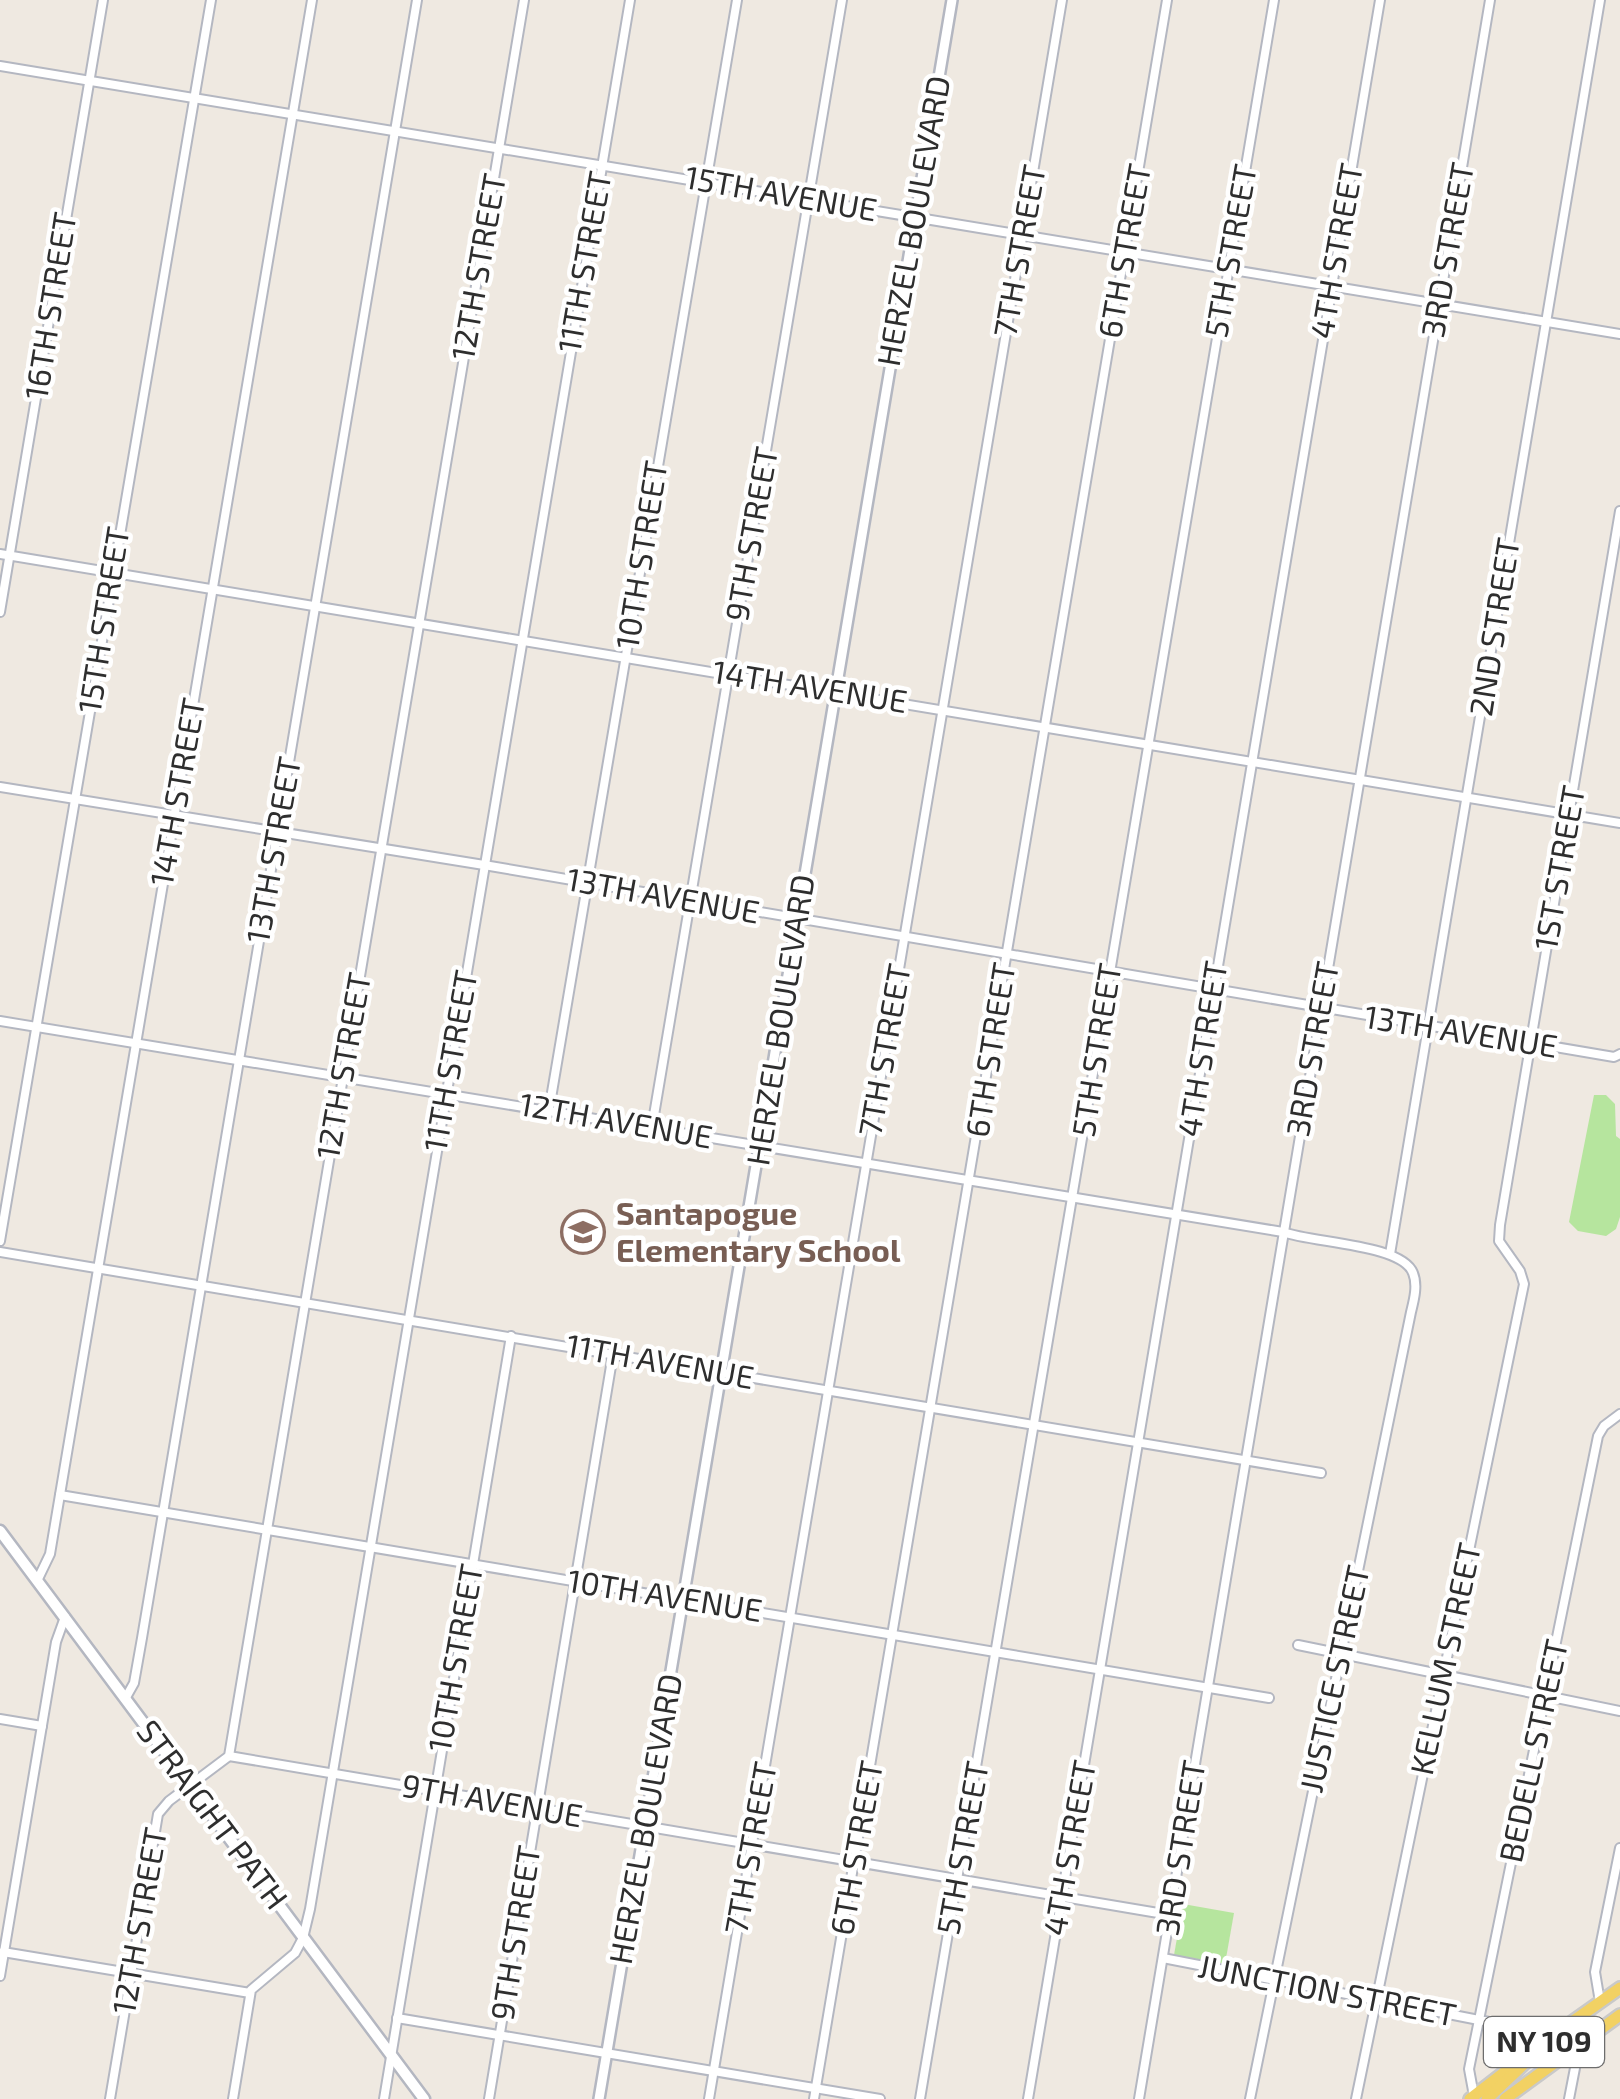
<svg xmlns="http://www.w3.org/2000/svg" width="1620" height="2099" font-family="'Exo 2',sans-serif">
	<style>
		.green { fill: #b6e59e }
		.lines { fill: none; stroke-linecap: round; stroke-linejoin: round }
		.minor-casing { stroke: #b4b7c1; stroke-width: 12 }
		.tertiary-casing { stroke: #b4b7c1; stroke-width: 14 }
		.secondary-casing { stroke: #b4b7c1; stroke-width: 15 }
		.primary-casing { stroke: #c9c9c9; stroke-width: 16 }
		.minor { stroke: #fff; stroke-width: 8 }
		.tertiary { stroke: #fff; stroke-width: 9 }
		.secondary { stroke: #fff; stroke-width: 10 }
		.primary { stroke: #f2d163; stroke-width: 11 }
		.labels { text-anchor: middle; stroke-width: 9; stroke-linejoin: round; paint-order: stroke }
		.shield { fill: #fff; stroke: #6d6d6d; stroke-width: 2.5 }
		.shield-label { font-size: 30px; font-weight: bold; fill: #2e2e2e }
		.street-label { font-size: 32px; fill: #2e2e2e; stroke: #fff }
		.education-label { font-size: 32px; font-weight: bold; fill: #785e54; stroke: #fff; text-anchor: start }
	</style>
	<rect width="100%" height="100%" fill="#efe9e1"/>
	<g class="green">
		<path d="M1594,1095h12l9,9 1,32 4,3v78l-4,12 -10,7 -28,-5 -9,-9z"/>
		<path d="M1183,1904l51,9 -9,51 -51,-9z"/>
	</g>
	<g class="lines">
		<g class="minor-casing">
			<g id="minor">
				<path d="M0,66l1620,268"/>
				<path d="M0,554l1620,269"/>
				<path d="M0,612l103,-612"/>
				<path d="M0,787l484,78 1130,192 6,-3"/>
				<path d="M0,1021l1283,211c29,11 119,12 130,41 5,12 1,27 -2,39l-161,787"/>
				<path d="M549,1110l188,-1110"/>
				<path d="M652,1127l190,-1127"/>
				<path d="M0,1241l211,-1241"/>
				<path d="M0,1252l1321,221"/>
				<path d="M1390,1254l210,-1254"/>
				<path d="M60,1495l1209,203"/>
				<path d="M37,1581l13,-27 262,-1554"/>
				<path d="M1298,1645l322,66"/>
				<path d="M125,1699l9,-16 8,-45 275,-1638"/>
				<path d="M0,1719l42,7"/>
				<path d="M229,1756l941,159"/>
				<path d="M3,1952l247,41"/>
				<path d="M1163,1958l326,64 61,15"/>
				<path d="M0,1976l56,-334 9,-25"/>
				<path d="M1600,2002l-5,-30 25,-124"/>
				<path d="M397,2018l483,81"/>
				<path d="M1474,2096l-5,-27 129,-633 6,-10 16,-12"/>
				<path d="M110,2099l48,-285 11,-13 60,-45 295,-1756"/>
				<path d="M233,2099l18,-109 44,-37 8,-15 7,-29 320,-1909"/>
				<path d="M384,2099l127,-763"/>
				<path d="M489,2099l124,-745"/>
				<path d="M709,2099l353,-2099"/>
				<path d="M814,2099l353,-2099"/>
				<path d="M920,2099l354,-2099"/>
				<path d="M1028,2099l352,-2099"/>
				<path d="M1139,2099l351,-2099"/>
				<path d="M1356,2099l168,-815 -4,-13 -21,-30 1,-16 120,-714"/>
				<path d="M1569,2099l6,-31 -2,-18"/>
			</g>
		</g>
		<g class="tertiary-casing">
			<path id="tertiary" d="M599,2099l353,-2099"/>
		</g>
		<g class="secondary-casing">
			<path id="secondary" d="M0,1531l424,568"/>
		</g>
		<g class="primary-casing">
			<g id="primary">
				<path d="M1470,2099l71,-55 79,-56"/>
				<path d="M1487,2099l42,-40"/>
				<path d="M1505,2099l115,-84"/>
			</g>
		</g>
		<use href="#minor" class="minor"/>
		<use href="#tertiary" class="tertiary"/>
		<use href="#secondary" class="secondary"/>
		<use href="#primary" class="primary"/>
	</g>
	<defs>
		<g id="school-ring" transform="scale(2.25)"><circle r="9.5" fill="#fff" stroke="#8d6e63" stroke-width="1.5"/><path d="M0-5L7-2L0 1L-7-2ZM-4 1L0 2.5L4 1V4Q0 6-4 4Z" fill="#8d6e63"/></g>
	</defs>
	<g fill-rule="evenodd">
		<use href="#school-ring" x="583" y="1232"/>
	</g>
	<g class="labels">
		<rect class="shield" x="1484" y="2017" width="120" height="50" rx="8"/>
		<g class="shield-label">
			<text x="1544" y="2052">NY 109</text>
		</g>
		<g class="street-label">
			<text transform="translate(781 194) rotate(10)" y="11">15TH AVENUE</text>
			<text transform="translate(914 221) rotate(-80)" y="11">HERZEL BOULEVARD</text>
			<text transform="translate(1448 250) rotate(-80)" y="11">3RD STREET</text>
			<text transform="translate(1020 251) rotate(-80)" y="11">7TH STREET</text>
			<text transform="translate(1125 251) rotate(-80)" y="11">6TH STREET</text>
			<text transform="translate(1231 251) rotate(-80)" y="11">5TH STREET</text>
			<text transform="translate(1337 251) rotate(-80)" y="11">4TH STREET</text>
			<text transform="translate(585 262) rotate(-80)" y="11">11TH STREET</text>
			<text transform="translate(479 267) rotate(-80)" y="11">12TH STREET</text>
			<text transform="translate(51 306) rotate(-81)" y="11">16TH STREET</text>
			<text transform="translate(752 534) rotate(-80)" y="11">9TH STREET</text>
			<text transform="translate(642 555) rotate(-81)" y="11">10TH STREET</text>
			<text transform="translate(104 620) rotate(-81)" y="11">15TH STREET</text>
			<text transform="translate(1495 627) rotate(-81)" y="11">2ND STREET</text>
			<text transform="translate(810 687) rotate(9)" y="11">14TH AVENUE</text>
			<text transform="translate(178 792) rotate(-80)" y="11">14TH STREET</text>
			<text transform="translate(274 850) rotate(-80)" y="11">13TH STREET</text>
			<text transform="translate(1560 868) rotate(-80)" y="11">1ST STREET</text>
			<text transform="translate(663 896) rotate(10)" y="11">13TH AVENUE</text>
			<text transform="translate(781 1020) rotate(-81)" y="11">HERZEL BOULEVARD</text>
			<text transform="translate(1461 1032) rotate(9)" y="11">13TH AVENUE</text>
			<text transform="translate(1203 1049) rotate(-81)" y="11">4TH STREET</text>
			<text transform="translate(1313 1049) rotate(-80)" y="11">3RD STREET</text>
			<text transform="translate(885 1050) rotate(-80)" y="11">7TH STREET</text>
			<text transform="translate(991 1050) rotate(-81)" y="11">6TH STREET</text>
			<text transform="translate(1097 1050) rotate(-81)" y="11">5TH STREET</text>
			<text transform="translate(451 1061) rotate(-80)" y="11">11TH STREET</text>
			<text transform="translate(344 1066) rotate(-80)" y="11">12TH STREET</text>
			<text transform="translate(616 1121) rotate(10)" y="11">12TH AVENUE</text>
			<text transform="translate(660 1362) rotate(10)" y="11">11TH AVENUE</text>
			<text transform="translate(665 1596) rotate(9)" y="11">10TH AVENUE</text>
			<text transform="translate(456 1658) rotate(-80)" y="11">10TH STREET</text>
			<text transform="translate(1446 1659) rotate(-78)" y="11">KELLUM STREET</text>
			<text transform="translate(1335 1679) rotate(-78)" y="11">JUSTICE STREET</text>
			<text transform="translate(1534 1751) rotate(-78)" y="11">BEDELL STREET</text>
			<text transform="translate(492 1801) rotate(10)" y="11">9TH AVENUE</text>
			<text transform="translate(212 1815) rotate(53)" y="11">STRAIGHT PATH</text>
			<text transform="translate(646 1819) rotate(-80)" y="11">HERZEL BOULEVARD</text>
			<text transform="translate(751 1848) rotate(-80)" y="11">7TH STREET</text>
			<text transform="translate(857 1848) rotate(-80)" y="11">6TH STREET</text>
			<text transform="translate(963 1848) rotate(-80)" y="11">5TH STREET</text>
			<text transform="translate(1070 1848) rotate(-80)" y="11">4TH STREET</text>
			<text transform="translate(1181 1848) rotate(-81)" y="11">3RD STREET</text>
			<text transform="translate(140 1921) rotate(-80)" y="11">12TH STREET</text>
			<text transform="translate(516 1933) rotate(-81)" y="11">9TH STREET</text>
			<text transform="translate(1327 1991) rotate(11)" y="11">JUNCTION STREET</text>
		</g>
		<g class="education-label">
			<text x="616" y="1225">Santapogue<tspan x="616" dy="37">Elementary School</tspan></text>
		</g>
	</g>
</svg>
